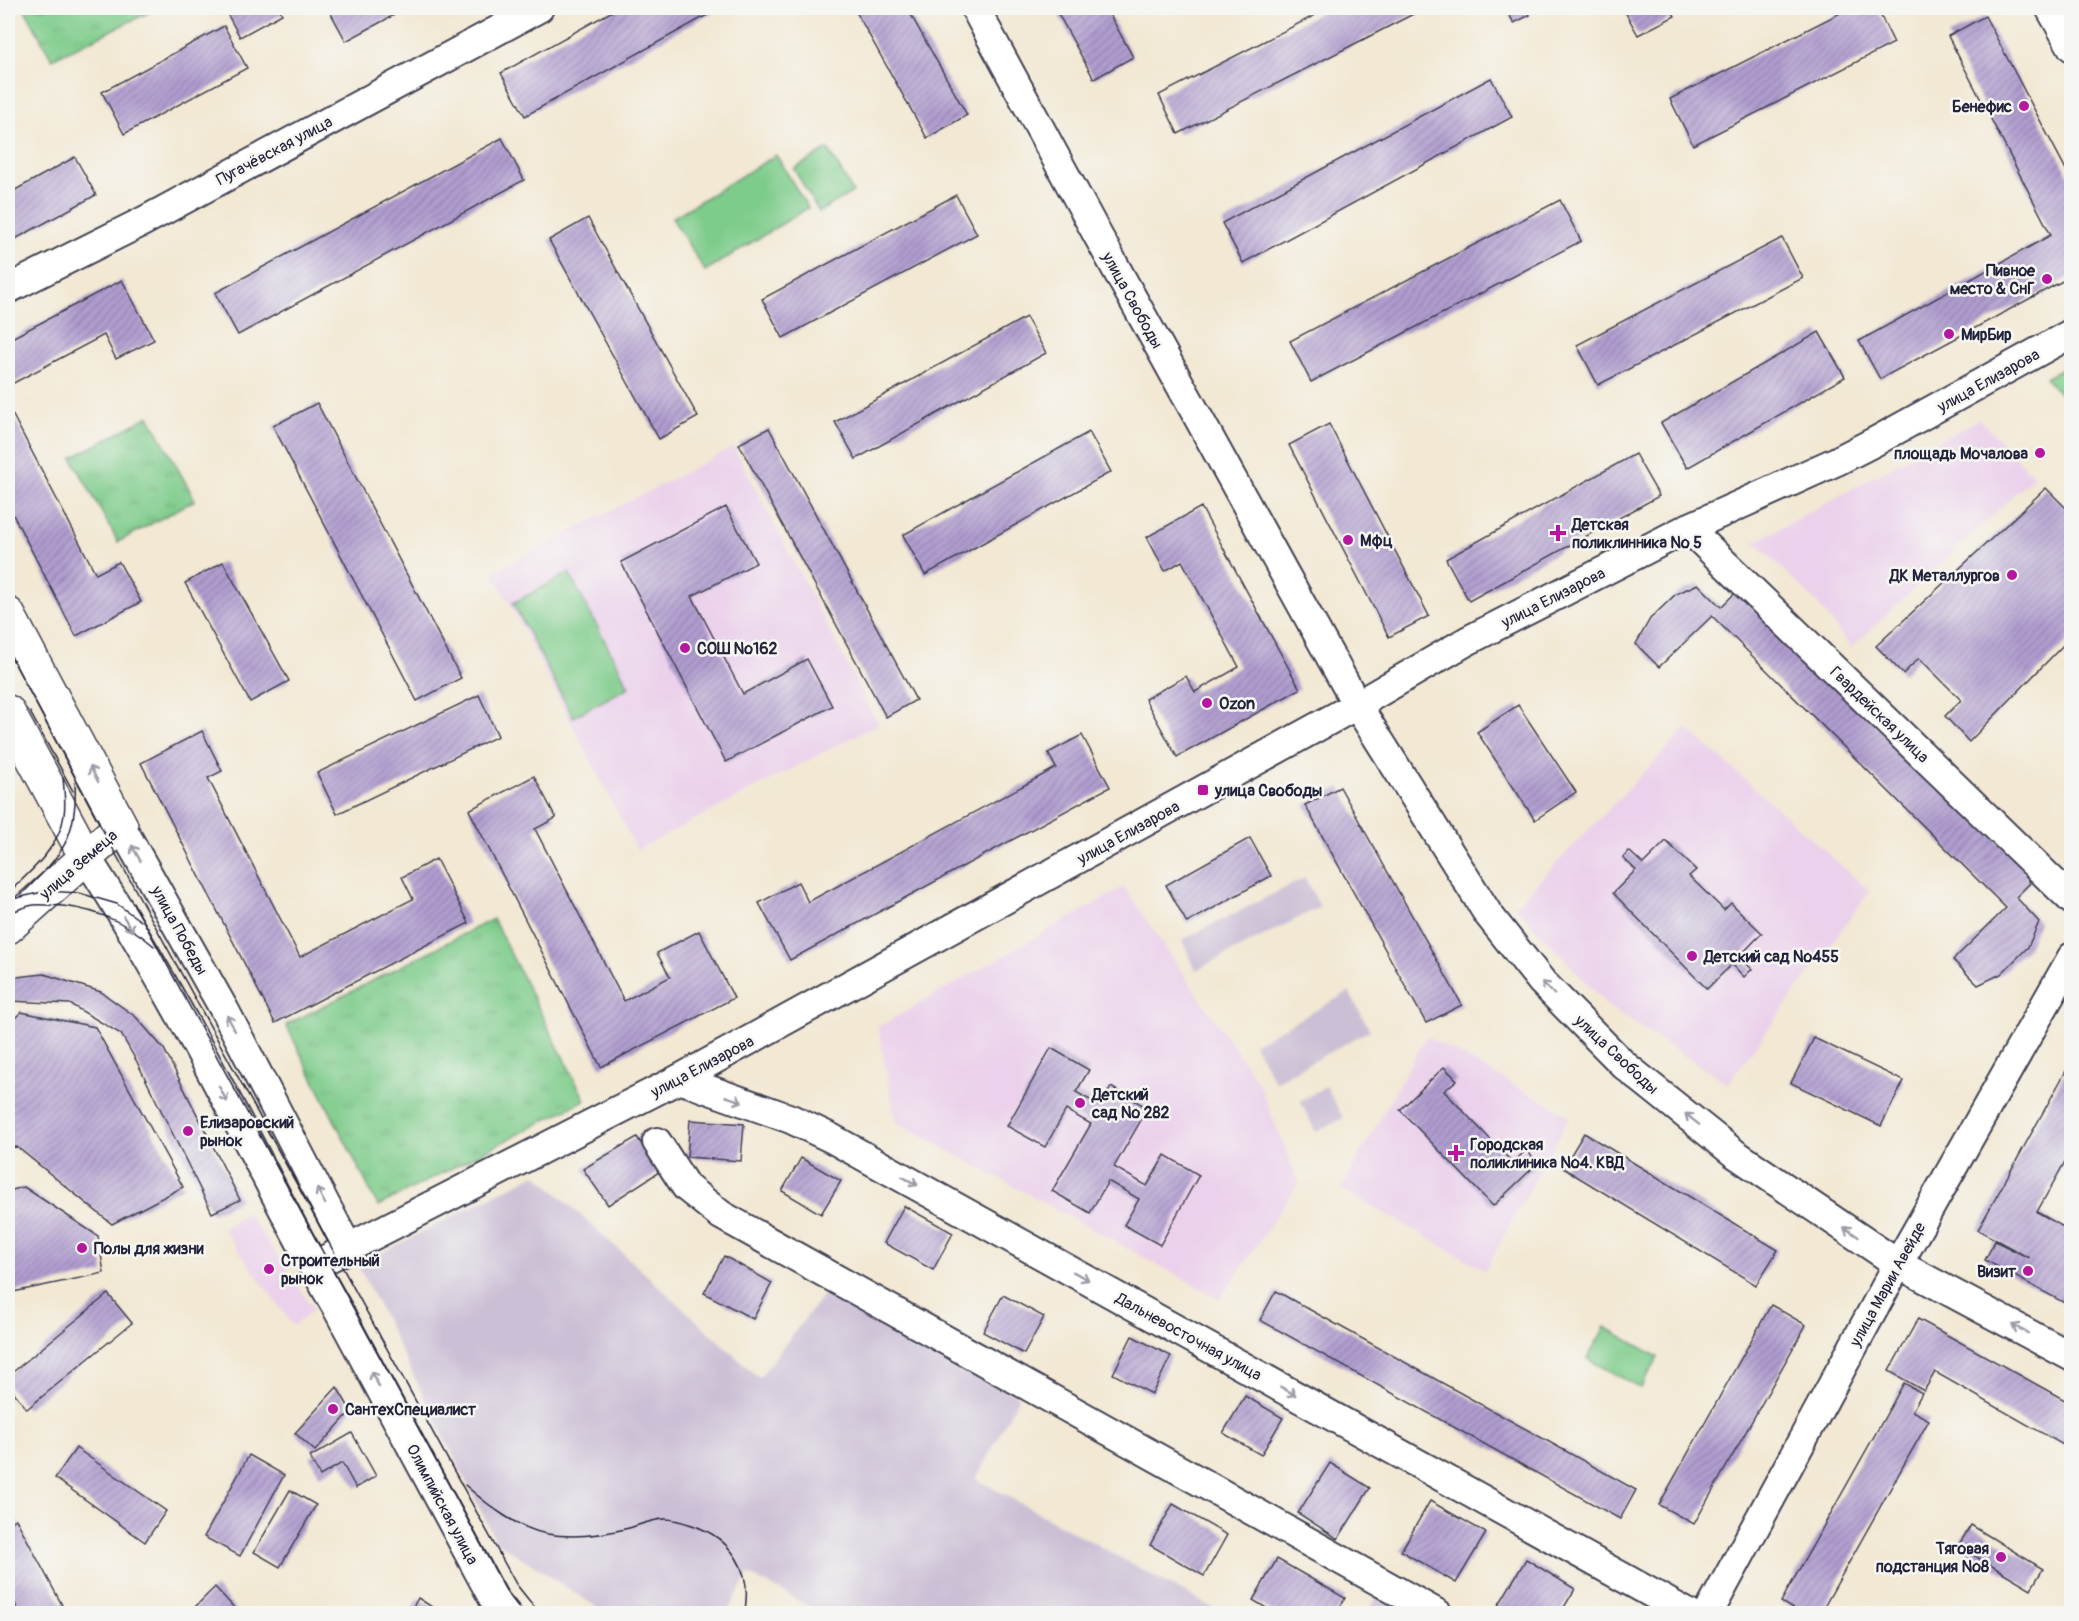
<svg xmlns="http://www.w3.org/2000/svg" width="2079" height="1621" font-family="Pangolin,sans-serif">
	<style>
		.built { fill: #ebd1eb }
		.industrial { fill: #cbbfd5 }
		.grass { fill: #7ecc8b; stroke: #507763; stroke-width: 1.5 }
		.park { fill: url(#park-tufts); stroke: #507763; stroke-width: 1.5 }
		.building { fill: url(#building-hatch) }
		.lines { fill: none; stroke-linecap: round; stroke-linejoin: round }
		.minor-casing { stroke: #414052; stroke-width: 32 }
		.major-casing { stroke: #414052; stroke-width: 36 }
		.minor { stroke: #fff; stroke-width: 28 }
		.major { stroke: #fff; stroke-width: 33 }
		.tram { stroke: #22223b; stroke-width: 1.5 }
		.oneway { stroke: #9c9ca7 }
		.poi-dot { fill: #b5179e; stroke: #f6f6f2; stroke-width: 2 }
		.labels { text-anchor: middle; stroke-width: 5; stroke-linejoin: round; paint-order: stroke }
		.poi-label { font-size: 16px; font-weight: bold; fill: #22223b; stroke: #f6f6f2; text-anchor: start }
		.street-label { font-size: 16px; fill: #22223b; stroke: #f6f6f2 }
	</style>
	<defs>
		<pattern id="park-tufts" width="24" height="20" patternUnits="userSpaceOnUse" patternTransform="scale(1.5)"><rect width="24" height="20" fill="#7ecc8b"/><path d="M3 7l-1-3M5 7V3M7 7l1-3M15 17l-1-3M17 17v-4M19 17l1-3" fill="none" stroke="#6daf79"/></pattern>
		<pattern id="building-hatch" width="6" height="6" patternUnits="userSpaceOnUse" patternTransform="scale(1.5)"><rect width="6" height="6" fill="#b19ed0"/><path d="M-1 1l2-2M0 6l6-6M5 7l2-2" fill="none" stroke="#9080aa"/></pattern>
	</defs>
	<rect width="100%" height="100%" fill="#f6f6f2"/>
	<filter id="ink" filterUnits="userSpaceOnUse"><feTurbulence type="fractalNoise" baseFrequency=".0167" numOctaves="2"/><feDisplacementMap in="SourceGraphic" scale="12" xChannelSelector="R" yChannelSelector="G"/><feConvolveMatrix kernelMatrix="1 2 1 2 8 2 1 2 1" color-interpolation-filters="sRGB"/></filter>
	<filter id="wash" filterUnits="userSpaceOnUse"><feTurbulence type="fractalNoise" baseFrequency=".008" numOctaves="4" result="noise"/><feDisplacementMap in="SourceGraphic" scale="24" xChannelSelector="R" yChannelSelector="G"/><feGaussianBlur stdDeviation="1.35" result="paint"/><feColorMatrix in="noise" values="0 0 0 0 0 0 0 0 0 0 0 0 0 0 0 0 0 1.4 0 .05"/><feComposite in="paint" operator="in"/></filter>
	<g filter="url(#wash)">
		<rect width="100%" height="100%" fill="#f2e8d3"/>
		<g class="built">
			<path d="M1979,419l55,57 -183,172 -35,-46 -61,-60z"/>
			<path d="M734,447l144,277 -241,126 -144,-278z"/>
			<path d="M1687,728l183,163 -142,193 -119,-77 -94,-101z"/>
			<path d="M1124,887l135,197 40,99 -79,116 -324,-177 -18,-95z"/>
			<path d="M1426,1036l144,80 -85,154 -144,-81z"/>
			<path d="M247,1212l67,97 -21,17 -70,-97z"/>
		</g>
		<g class="industrial">
			<path d="M1305,878l15,29 -124,63 -14,-30z"/>
			<path d="M1349,992l21,38 -95,52 -21,-38z"/>
			<path d="M1326,1086l17,32 -27,14 -16,-31z"/>
			<path d="M536,1174l223,204 71,-92 189,111 -43,82 246,134h-400l-74,-39 -21,39h-121l-110,-72 -138,-276z"/>
			<path d="M1379,1593l37,21h-48z"/>
		</g>
		<g class="grass">
			<path d="M776,155l32,53 -103,63 -33,-53z"/>
			<path d="M569,573l60,114 -56,30 -60,-114z"/>
			<path d="M1605,1327l53,30 -17,31 -54,-29z"/>
		</g>
		<g class="park">
			<path d="M24,8h134l-106,51z"/>
			<path d="M828,149l25,43 -34,20 -25,-43z"/>
			<path d="M2071,364v41l-26,-27z"/>
			<path d="M149,416l46,84 -77,42 -46,-84z"/>
			<path d="M493,919l92,181 -207,106 -92,-181z"/>
		</g>
		<g id="blocks">
			<g class="building">
				<path d="M224,8h55l3,6 -42,23z"/>
				<path d="M328,8h79l-61,33z"/>
				<path d="M618,8h102l-195,108 -24,-43z"/>
				<path d="M854,8h53l60,107 -40,23z"/>
				<path d="M1055,8h51l27,49 -39,22z"/>
				<path d="M1329,8h96l-247,126 -19,-39z"/>
				<path d="M1505,8h21l4,7 -16,8z"/>
				<path d="M1623,8h47l5,8 -37,19z"/>
				<path d="M1850,8h27l17,35 -201,102 -23,-46z"/>
				<path d="M1985,16l87,165v95l-192,103 -21,-38 192,-106 -103,-199z"/>
				<path d="M224,26l23,42 -123,66 -22,-42z"/>
				<path d="M1491,78l21,39 -269,146 -21,-40z"/>
				<path d="M502,138l22,42 -286,155 -23,-42z"/>
				<path d="M75,157l21,38 -88,48v-49z"/>
				<path d="M956,195l21,39 -194,104 -21,-39z"/>
				<path d="M1560,200l21,41 -270,141 -21,-41z"/>
				<path d="M588,218l110,199 -39,22 -110,-199z"/>
				<path d="M1782,238l21,40 -205,107 -21,-40z"/>
				<path d="M122,280l32,60 -38,19 -12,-24 -96,51v-46z"/>
				<path d="M1026,317l20,36 -190,106 -21,-37z"/>
				<path d="M1819,332l26,45 -158,91 -26,-45z"/>
				<path d="M317,403l144,275 -44,23 -144,-275z"/>
				<path d="M8,406l88,168 23,-12 22,40 -65,34 -68,-131z"/>
				<path d="M1329,424l100,192 -40,21 -100,-192z"/>
				<path d="M769,428l147,272 -30,17 -147,-273z"/>
				<path d="M1089,432l22,40 -186,103 -22,-40z"/>
				<path d="M1635,454l24,42 -190,105 -23,-42z"/>
				<path d="M2046,488l26,26v122l-103,106 -24,-26 16,-16 -42,-42 -16,16 -27,-28z"/>
				<path d="M726,507l30,56 -64,33 51,98 64,-35 25,47 -106,56 -105,-200z"/>
				<path d="M1201,507l99,182 -123,68 -32,-58 41,-23 9,16 44,-25 -57,-106 -17,10 -18,-34z"/>
				<path d="M223,562l66,119 -39,21 -65,-119z"/>
				<path d="M1698,584l23,23 15,-15 284,270 10,21 -14,14 23,25 -11,25 -27,27 -23,11 -25,-25 53,-52 -294,-292 -53,51 -23,-23 14,-25 26,-25z"/>
				<path d="M479,695l19,41 -161,78 -20,-41z"/>
				<path d="M1518,705l58,87 -41,28 -58,-88z"/>
				<path d="M202,731l20,40 -14,7 92,179 113,-58 -11,-22 34,-18 33,64 -194,100 -134,-260z"/>
				<path d="M1082,735l28,52 -320,173 -31,-57 39,-21 10,20 248,-134 -8,-15z"/>
				<path d="M534,776l22,42 -21,11 89,172 46,-24 -13,-24 42,-22 35,67 -133,69 -132,-257z"/>
				<path d="M1340,787l122,218 -36,18 -121,-218z"/>
				<path d="M1250,838l21,38 -84,47 -21,-38z"/>
				<path d="M1666,841l30,29 -7,6 35,34 7,-7 31,30 -23,24 13,12 -8,8 -12,-13 -25,25 -94,-96 23,-23 -13,-12 6,-7 14,13z"/>
				<path d="M44,974l57,18 35,25 28,32 76,151 -28,13 -75,-151 -16,-28 -51,-30 -59,-3 -3,3v-26z"/>
				<path d="M21,1012l74,15 88,160 -71,37 -95,-77 -9,1v-123z"/>
				<path d="M1814,1038l90,43 -23,45 -90,-43z"/>
				<path d="M1051,1048l38,22 -13,22 24,14 11,-19 37,21 -34,59 33,19 18,-31 34,20 -39,70 -36,-20 15,-26 -31,-18 -18,32 -38,-22 39,-67 -25,-14 -21,37 -38,-21z"/>
				<path d="M2072,1060v89l-35,63 35,20v75l-87,-47 10,-19 34,17 -51,-28z"/>
				<path d="M1444,1067l13,13 -13,11 69,72 13,-13 12,13 -45,43 -93,-96z"/>
				<path d="M690,1120l54,4 -3,37 -54,-4z"/>
				<path d="M1584,1133l194,117 -22,35 -193,-117z"/>
				<path d="M637,1137l22,35 -51,33 -25,-36z"/>
				<path d="M801,1158l40,23 -20,33 -39,-23z"/>
				<path d="M24,1187l74,49 6,37 -91,19 -5,-25v-76z"/>
				<path d="M904,1206l49,27 -20,37 -49,-27z"/>
				<path d="M724,1256l48,27 -19,36 -49,-26z"/>
				<path d="M1276,1291l360,199 -16,29 -360,-199z"/>
				<path d="M108,1294l24,29 -105,86 -19,-24v-9z"/>
				<path d="M1003,1295l41,22 -20,37 -41,-22z"/>
				<path d="M1771,1305l35,20 -112,199 -35,-19z"/>
				<path d="M1918,1319l154,85v46l-137,-78 -11,19 -35,-20z"/>
				<path d="M1132,1336l39,20 -19,38 -39,-20z"/>
				<path d="M1904,1383l18,10 -10,18 17,9 -109,194h-19l-20,-12z"/>
				<path d="M337,1387l14,24 -36,40 -20,-18z"/>
				<path d="M1245,1396l38,22 -22,37 -38,-22z"/>
				<path d="M352,1433l24,43 -20,12 -14,-25 -22,13 -10,-19z"/>
				<path d="M76,1448l90,63 -21,31 -90,-64z"/>
				<path d="M249,1455l35,20 -44,81 -36,-19z"/>
				<path d="M1330,1463l40,25 -32,51 -40,-26z"/>
				<path d="M290,1490l26,15 -36,62 -26,-15z"/>
				<path d="M1430,1501l56,32 -30,50 -55,-32z"/>
				<path d="M1173,1504l54,31 -23,41 -54,-31z"/>
				<path d="M16,1519l46,86 -16,9h-26l-12,-25v-65z"/>
				<path d="M1971,1525l72,44 -12,20 -73,-43z"/>
				<path d="M1277,1559l68,39 -9,16h-60l-23,-14z"/>
				<path d="M1526,1559l49,30 -15,25h-50l-12,-8z"/>
				<path d="M215,1587l25,27h-52z"/>
				<path d="M418,1598l25,16h-34z"/>
			</g>
		</g>
	</g>
	<g filter="url(#ink)">
		<use href="#blocks" fill-opacity="0" stroke="#414052" stroke-width="1.5"/>
		<g class="lines">
			<g class="minor-casing">
				<g id="minor">
					<path d="M975,8l122,226 260,471 131,209 54,68 82,83 110,88 164,111 174,93"/>
					<path d="M2050,8l22,39"/>
					<path d="M8,289l136,-68 395,-213"/>
					<path d="M1688,528l384,372"/>
					<path d="M121,826l104,185 123,237"/>
					<path d="M86,857c56,86 106,177 154,269 32,61 62,122 97,182l136,253 20,37 13,16"/>
					<path d="M679,1079l112,40 40,19 858,476"/>
					<path d="M657,1142l29,45 35,28 717,399"/>
					<path d="M313,1266l366,-187 678,-374 110,-64 221,-113 149,-67 39,-20 196,-108"/>
					<path d="M1708,1614l190,-350 174,-307"/>
				</g>
			</g>
			<g class="major-casing">
				<g id="major">
					<path d="M8,614l113,212 -113,101"/>
					<path d="M8,712l78,145"/>
				</g>
			</g>
			<use href="#minor" class="minor"/>
			<use href="#major" class="major"/>
			<g class="tram">
				<path d="M8,651l99,187 409,746 24,30"/>
				<path d="M30,712l43,79"/>
				<path d="M8,893c22,-21 52,-46 56,-78 2,-12 0,-25 -1,-37"/>
				<path d="M20,896c39,-39 58,-55 55,-113"/>
				<path d="M8,900l39,-9 32,2 38,11 24,17"/>
				<path d="M133,902l376,693 15,19"/>
				<path d="M8,913c7,-2 14,-5 21,-7 6,-2 13,-1 19,-1 39,1 77,15 106,41"/>
				<path d="M465,1485c23,20 51,43 82,49 28,5 55,1 82,-6 11,-3 24,-9 36,-9 9,0 18,3 27,6 39,13 62,46 52,89"/>
			</g>
		</g>
		<defs><path id="oneway-shaft" d="M-6 0H5M1.5-3L5.5 0L1.5 3" fill="none" stroke-width="1.6" stroke-linecap="round" stroke-linejoin="round" transform="scale(1.5)"/></defs>
		<g class="oneway">
			<use href="#oneway-shaft" transform="translate(94 774) rotate(-118)"/>
			<use href="#oneway-shaft" transform="translate(136 853) rotate(-119)"/>
			<use href="#oneway-shaft" transform="translate(128 924) rotate(59)"/>
			<use href="#oneway-shaft" transform="translate(1548 988) rotate(-134)"/>
			<use href="#oneway-shaft" transform="translate(231 1023) rotate(-117)"/>
			<use href="#oneway-shaft" transform="translate(223 1094) rotate(62)"/>
			<use href="#oneway-shaft" transform="translate(734 1099) rotate(19)"/>
			<use href="#oneway-shaft" transform="translate(1692 1119) rotate(-141)"/>
			<use href="#oneway-shaft" transform="translate(910 1181) rotate(29)"/>
			<use href="#oneway-shaft" transform="translate(321 1196) rotate(-118)"/>
			<use href="#oneway-shaft" transform="translate(1851 1232) rotate(-146)"/>
			<use href="#oneway-shaft" transform="translate(1081 1276) rotate(29)"/>
			<use href="#oneway-shaft" transform="translate(2020 1329) rotate(-152)"/>
			<use href="#oneway-shaft" transform="translate(375 1379) rotate(-118)"/>
			<use href="#oneway-shaft" transform="translate(1288 1391) rotate(29)"/>
		</g>
	</g>
	<g class="poi-dot">
		<circle cx="2024" cy="106" r="6"/>
		<circle cx="2047" cy="279" r="6"/>
		<circle cx="1949" cy="334" r="6"/>
		<circle cx="2040" cy="453" r="6"/>
		<path d="M1555 524h6v6h6v6h-6v6h-6v-6h-6v-6h6z"/>
		<circle cx="1348" cy="540" r="6"/>
		<circle cx="2012" cy="575" r="6"/>
		<circle cx="685" cy="648" r="6"/>
		<circle cx="1207" cy="703" r="6"/>
		<rect x="1197" y="784" width="12" height="12" rx="3"/>
		<circle cx="1692" cy="956" r="6"/>
		<circle cx="1080" cy="1103" r="6"/>
		<circle cx="188" cy="1131" r="6"/>
		<path d="M1453 1144h6v6h6v6h-6v6h-6v-6h-6v-6h6z"/>
		<circle cx="82" cy="1248" r="6"/>
		<circle cx="269" cy="1269" r="6"/>
		<circle cx="2028" cy="1271" r="6"/>
		<circle cx="333" cy="1409" r="6"/>
		<circle cx="2001" cy="1557" r="6"/>
	</g>
	<g class="labels">
		<g class="poi-label">
			<text x="2012" y="112" text-anchor="end">Бенефис</text>
			<text x="2035" y="276" text-anchor="end">Пивное<tspan x="2035" dy="18">место &amp; СнГ</tspan></text>
			<text x="1961" y="340">МирБир</text>
			<text x="2028" y="459" text-anchor="end">площадь Мочалова</text>
			<text x="1572" y="530">Детская<tspan x="1572" dy="18">поликлинника № 5</tspan></text>
			<text x="1360" y="546">Мфц</text>
			<text x="2000" y="581" text-anchor="end">ДК Металлургов</text>
			<text x="697" y="654">СОШ №162</text>
			<text x="1219" y="709">Ozon</text>
			<text x="1215" y="796">улица Свободы</text>
			<text x="1704" y="962">Детский сад №455</text>
			<text x="1092" y="1100">Детский<tspan x="1092" dy="18">сад № 282</tspan></text>
			<text x="200" y="1128">Елизаровский<tspan x="200" dy="18">рынок</tspan></text>
			<text x="1470" y="1150">Городская<tspan x="1470" dy="18">поликлиника №4. КВД</tspan></text>
			<text x="94" y="1254">Полы для жизни</text>
			<text x="281" y="1266">Строительный<tspan x="281" dy="18">рынок</tspan></text>
			<text x="2016" y="1277" text-anchor="end">Визит</text>
			<text x="345" y="1415">СантехСпециалист</text>
			<text x="1989" y="1554" text-anchor="end">Тяговая<tspan x="1989" dy="18">подстанция №8</tspan></text>
		</g>
		<g class="street-label">
			<text transform="translate(274 150) rotate(-28)" y="6">Пугачёвская улица</text>
			<text transform="translate(1133 300) rotate(61)" y="6">улица Свободы</text>
			<text transform="translate(1988 380) rotate(-29)" y="6">улица Елизарова</text>
			<text transform="translate(1553 597) rotate(-27)" y="6">улица Елизарова</text>
			<text transform="translate(1880 714) rotate(44)" y="6">Гвардейская улица</text>
			<text transform="translate(1128 832) rotate(-29)" y="6">улица Елизарова</text>
			<text transform="translate(78 864) rotate(-41)" y="6">улица Земеца</text>
			<text transform="translate(180 930) rotate(61)" y="6">улица Победы</text>
			<text transform="translate(1617 1054) rotate(43)" y="6">улица Свободы</text>
			<text transform="translate(702 1066) rotate(-28)" y="6">улица Елизарова</text>
			<text transform="translate(1887 1284) rotate(-61)" y="6">улица Марии Авейде</text>
			<text transform="translate(1189 1336) rotate(29)" y="6">Дальневосточная улица</text>
			<text transform="translate(443 1504) rotate(62)" y="6">Олимпийская улица</text>
		</g>
	</g>
	<rect width="2079" height="1621" fill="none" stroke="#f6f6f2" stroke-width="30"/>
</svg>
